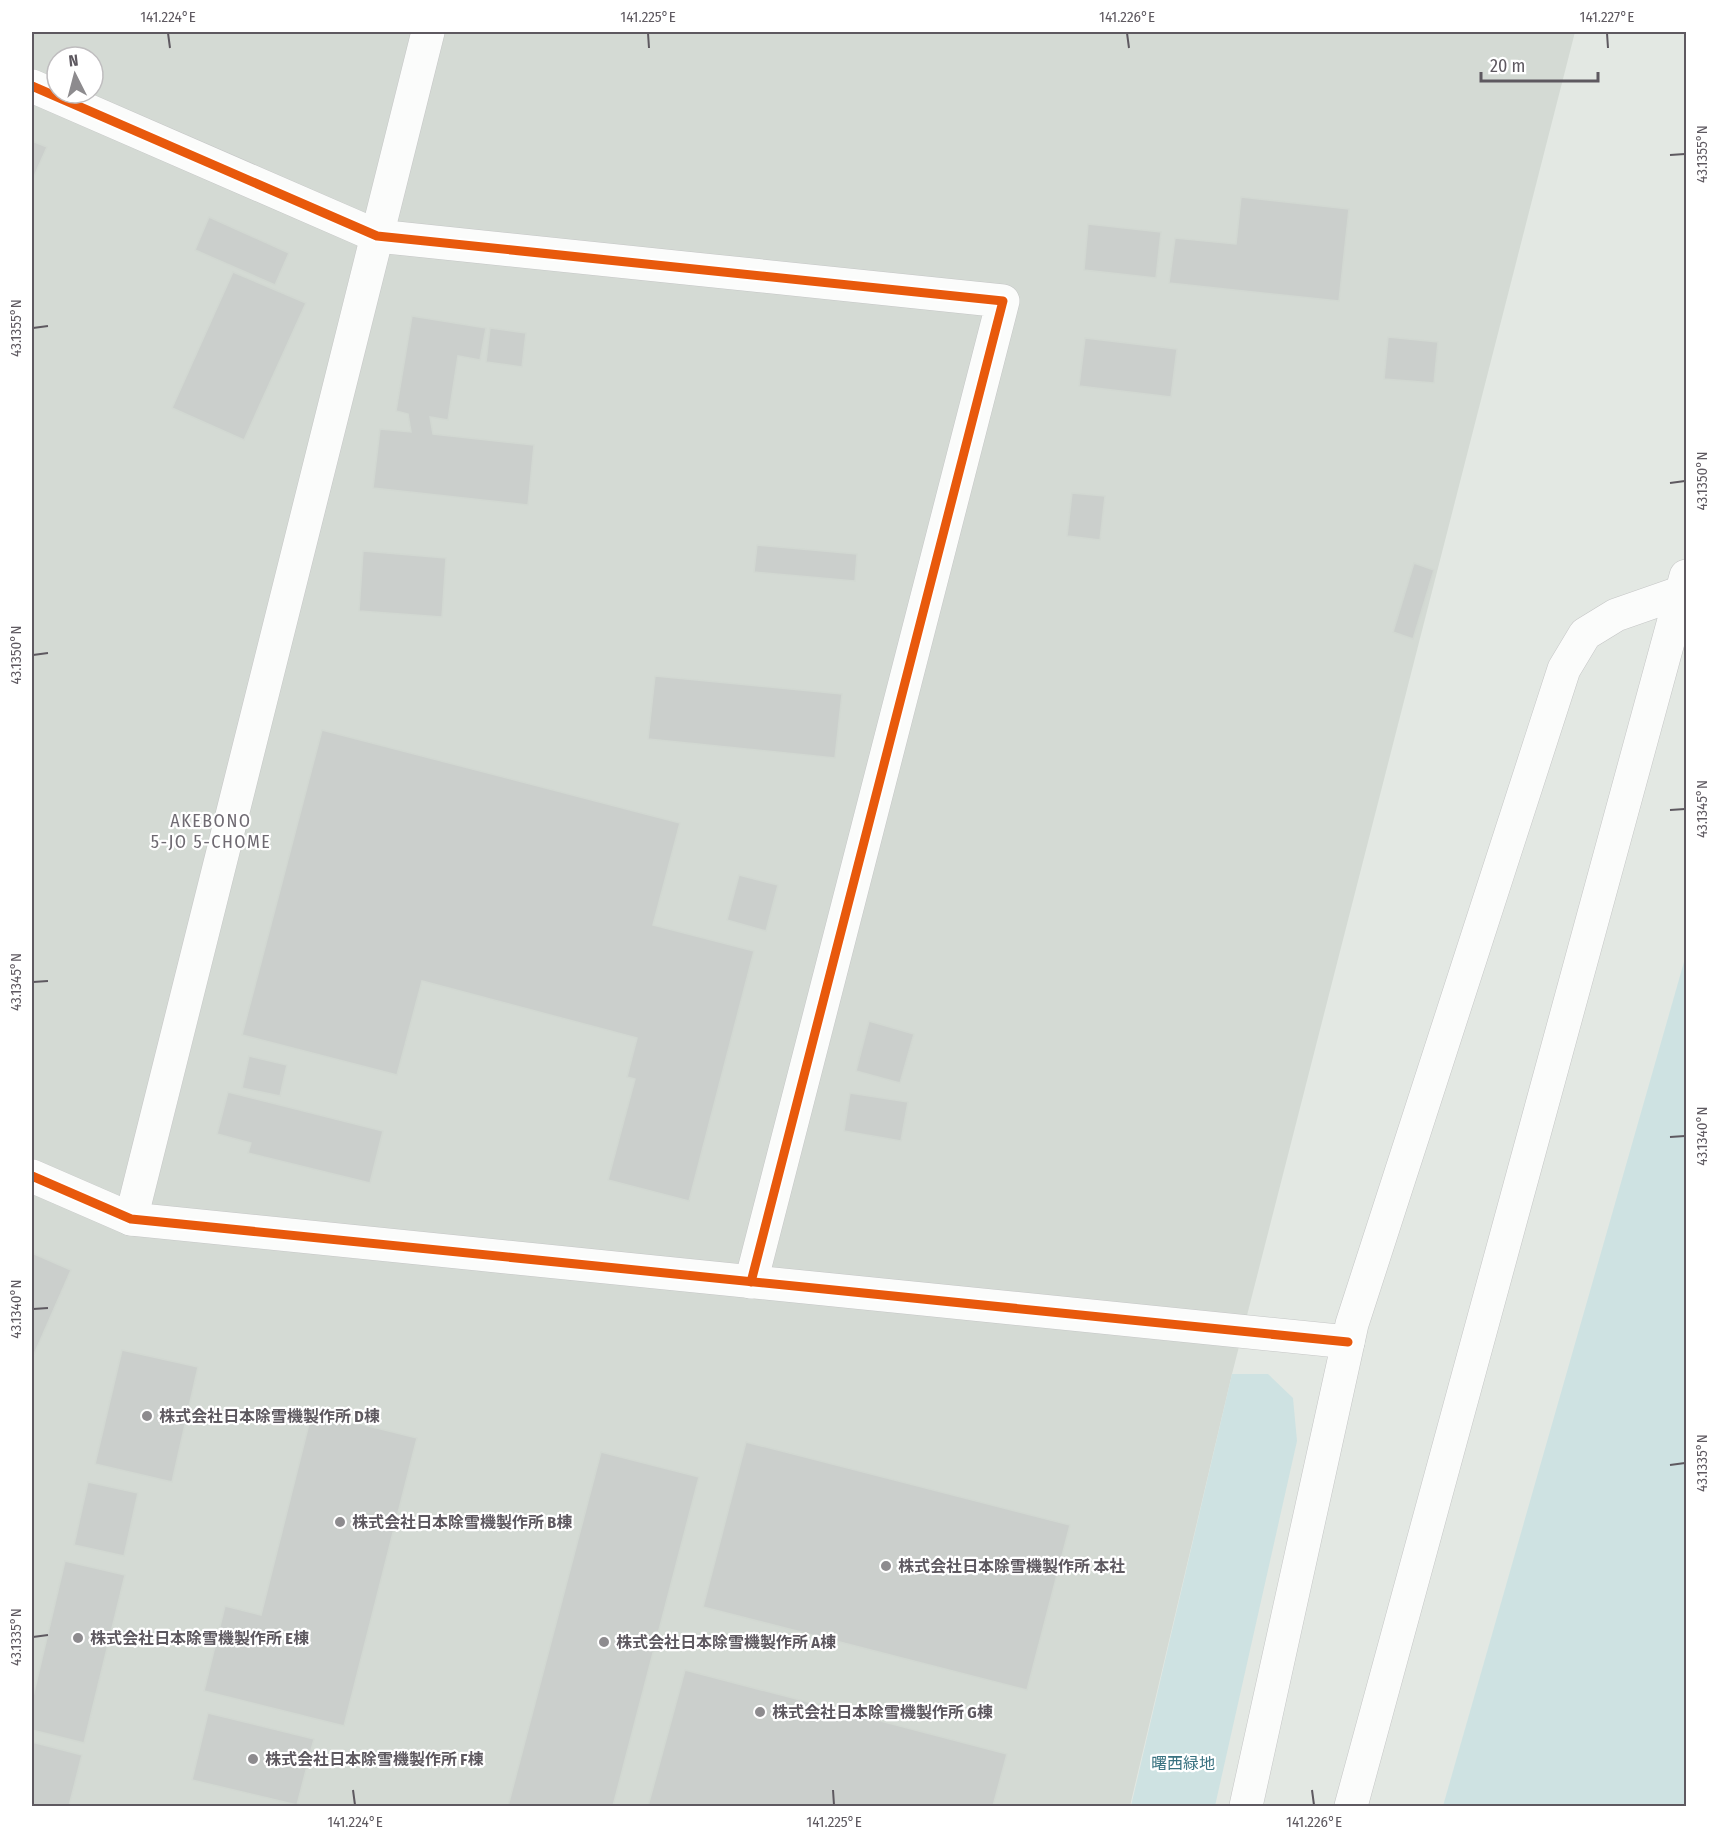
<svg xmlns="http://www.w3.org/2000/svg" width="1718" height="1838" font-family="'Fira Sans Condensed','Noto Sans JP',sans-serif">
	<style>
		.industrial { fill: #d4dad4; fill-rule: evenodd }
		.green { fill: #cee2e2 }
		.building { fill: #cbcfcc; stroke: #d2d8d2; stroke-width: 1.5 }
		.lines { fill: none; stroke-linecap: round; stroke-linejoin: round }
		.minor-casing { stroke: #c5c6c6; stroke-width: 34 }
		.minor { stroke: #fbfcfb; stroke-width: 33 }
		.cycleway-casing { stroke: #fff; stroke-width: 13 }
		.cycleway { stroke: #e8590c; stroke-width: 9 }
		.ticks { fill: none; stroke: #5e5960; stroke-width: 2 }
		.poi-dot { fill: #8d8b8e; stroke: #fff; stroke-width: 2 }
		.labels { text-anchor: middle; stroke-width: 4.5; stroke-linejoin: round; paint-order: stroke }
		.poi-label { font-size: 16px; font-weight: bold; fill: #5e5960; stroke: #fff; text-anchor: start }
		.park-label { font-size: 16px; fill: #397280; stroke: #fff }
		.neighbourhood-label { font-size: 18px; letter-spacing: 1.5px; fill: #6f6a72; stroke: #fff }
		.neatline { fill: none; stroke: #5e5960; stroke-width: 2 }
		.ticks-label { font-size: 15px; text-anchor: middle; fill: #5e5960 }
	</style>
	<rect width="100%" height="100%" fill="#e3e8e3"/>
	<path class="industrial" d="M32,32h1543l-343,1342 -102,432h-1098zM57,57h36v36h-36z"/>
	<g class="green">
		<path d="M1686,955v851h-243z"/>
		<path d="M1232,1374h36l25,24 4,43 -82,365h-84z"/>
	</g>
	<g class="building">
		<path d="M32,141l15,6 -15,34z"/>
		<path d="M1241,197l108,12 -10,92 -170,-18 6,-45 61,6z"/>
		<path d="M209,217l80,36 -14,32 -80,-35z"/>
		<path d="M1088,224l73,8 -5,46 -72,-8z"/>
		<path d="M233,272l73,31 -62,137 -72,-32z"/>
		<path d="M412,316l74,12 -6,32 -22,-4 -10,64 -18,-3 3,17 101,11 -6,60 -155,-17 7,-59 31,3 -3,-18 -12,-3z"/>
		<path d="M490,328l36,5 -4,34 -36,-5z"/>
		<path d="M1388,337l50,5 -4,41 -50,-4z"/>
		<path d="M1085,338l92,11 -6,48 -92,-11z"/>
		<path d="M1072,493l33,3 -5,44 -33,-4z"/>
		<path d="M757,545l100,9 -2,27 -101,-9z"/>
		<path d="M363,551l83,7 -4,59 -83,-6z"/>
		<path d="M1414,563l20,7 -21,69 -20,-7z"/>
		<path d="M655,676l187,18 -7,64 -187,-19z"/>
		<path d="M322,730l358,93 -27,102 101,26 -65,250 -81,-21 27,-101 -8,-2 10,-39 -215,-57 -25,94 -155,-40z"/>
		<path d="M739,875l39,10 -12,46 -39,-11z"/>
		<path d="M869,1021l45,13 -14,49 -44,-12z"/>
		<path d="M249,1056l38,9 -7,31 -38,-8z"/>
		<path d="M228,1092l155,39 -13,52 -122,-30 3,-10 -34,-9z"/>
		<path d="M850,1093l58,9 -7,39 -57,-10z"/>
		<path d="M32,1253l39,17 -39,89z"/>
		<path d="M122,1350l76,17 -26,115 -77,-18z"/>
		<path d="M312,1412l105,26 -73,288 -140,-35 21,-85 36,9z"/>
		<path d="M746,1442l324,83 -43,165 -324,-83z"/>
		<path d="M601,1452l98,25 -86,329h-105z"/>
		<path d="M88,1482l50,11 -14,63 -50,-11z"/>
		<path d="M65,1561l60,14 -41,168 -52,-13v-29z"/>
		<path d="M685,1670l322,84 -14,52h-345z"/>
		<path d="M208,1713l106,26 -17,66 -105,-25z"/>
		<path d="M32,1742l50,13 -13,51h-37z"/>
	</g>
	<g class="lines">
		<g class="minor-casing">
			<g id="minor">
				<path d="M32,86l345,150 626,65 -252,981"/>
				<path d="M32,1176l99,43 1217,123"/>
				<path d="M131,1219l297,-1187"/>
				<path d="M1246,1806l106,-482 212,-655 21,-35 31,-19 66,-23"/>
				<path d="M1351,1806l335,-1230"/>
			</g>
		</g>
		<use href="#minor" class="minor"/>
		<g class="cycleway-casing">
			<g id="cycleway">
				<path d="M32,86l345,150 626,65 -252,981"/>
				<path d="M32,1176l99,43 1217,123"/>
			</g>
		</g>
		<use href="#cycleway" class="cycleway"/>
	</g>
	<path class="ticks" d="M168,33l2,15M648,33l1,15M1127,33l2,15M1607,33l1,15M1670,155l15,-1M33,328l15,-2M1670,483l15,-2M33,655l15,-2M1670,810l15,-1M33,982l15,-1M1670,1137l15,-1M33,1309l15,-1M1670,1465l15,-2M33,1637l15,-2M353,1790l2,15M833,1790l1,15M1312,1790l2,15"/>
	<g class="poi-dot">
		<circle cx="147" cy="1416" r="6"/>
		<circle cx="340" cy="1522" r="6"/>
		<circle cx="886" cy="1566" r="6"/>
		<circle cx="78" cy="1638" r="6"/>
		<circle cx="604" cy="1642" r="6"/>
		<circle cx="760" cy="1712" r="6"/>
		<circle cx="253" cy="1759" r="6"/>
	</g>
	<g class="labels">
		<g class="poi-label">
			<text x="159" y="1422">株式会社日本除雪機製作所 D棟</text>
			<text x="352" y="1528">株式会社日本除雪機製作所 B棟</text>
			<text x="898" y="1572">株式会社日本除雪機製作所 本社</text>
			<text x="90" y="1644">株式会社日本除雪機製作所 E棟</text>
			<text x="616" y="1648">株式会社日本除雪機製作所 A棟</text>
			<text x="772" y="1718">株式会社日本除雪機製作所 G棟</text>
			<text x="265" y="1765">株式会社日本除雪機製作所 F棟</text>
		</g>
		<g class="park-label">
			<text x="1183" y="1769">曙西緑地</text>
		</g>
		<g class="neighbourhood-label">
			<text x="211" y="827">AKEBONO<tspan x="211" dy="21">5-JO 5-CHOME</tspan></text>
		</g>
	</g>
	<rect width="1718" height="1838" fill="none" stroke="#ffffff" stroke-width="66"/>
	<g transform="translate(75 75) rotate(354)"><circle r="28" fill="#ffffff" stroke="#bfbdbf" stroke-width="1.5"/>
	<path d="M0-4.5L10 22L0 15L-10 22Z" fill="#8d8b8e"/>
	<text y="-9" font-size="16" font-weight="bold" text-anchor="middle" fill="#5e5960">N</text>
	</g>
	<path d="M1481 72v9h117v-9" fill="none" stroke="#5e5960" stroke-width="3"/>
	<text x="1490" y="72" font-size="18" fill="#5e5960" stroke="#ffffff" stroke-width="4.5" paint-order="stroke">20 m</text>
	<rect x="33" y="33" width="1652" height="1772" class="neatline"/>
	<g class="ticks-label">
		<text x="168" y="22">141.224°E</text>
		<text x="648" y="22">141.225°E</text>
		<text x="1127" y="22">141.226°E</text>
		<text x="1607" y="22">141.227°E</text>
		<text transform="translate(1702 154) rotate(-90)" y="5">43.1355°N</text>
		<text transform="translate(16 328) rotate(-90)" y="5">43.1355°N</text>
		<text transform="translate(1702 481) rotate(-90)" y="5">43.1350°N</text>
		<text transform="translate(16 655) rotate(-90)" y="5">43.1350°N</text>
		<text transform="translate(1702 809) rotate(-90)" y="5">43.1345°N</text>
		<text transform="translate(16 982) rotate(-90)" y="5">43.1345°N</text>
		<text transform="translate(1702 1136) rotate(-90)" y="5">43.1340°N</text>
		<text transform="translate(16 1309) rotate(-90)" y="5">43.1340°N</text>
		<text transform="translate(1702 1463) rotate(-90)" y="5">43.1335°N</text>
		<text transform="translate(16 1637) rotate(-90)" y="5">43.1335°N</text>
		<text x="355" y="1827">141.224°E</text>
		<text x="834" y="1827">141.225°E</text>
		<text x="1314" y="1827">141.226°E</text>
	</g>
</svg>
